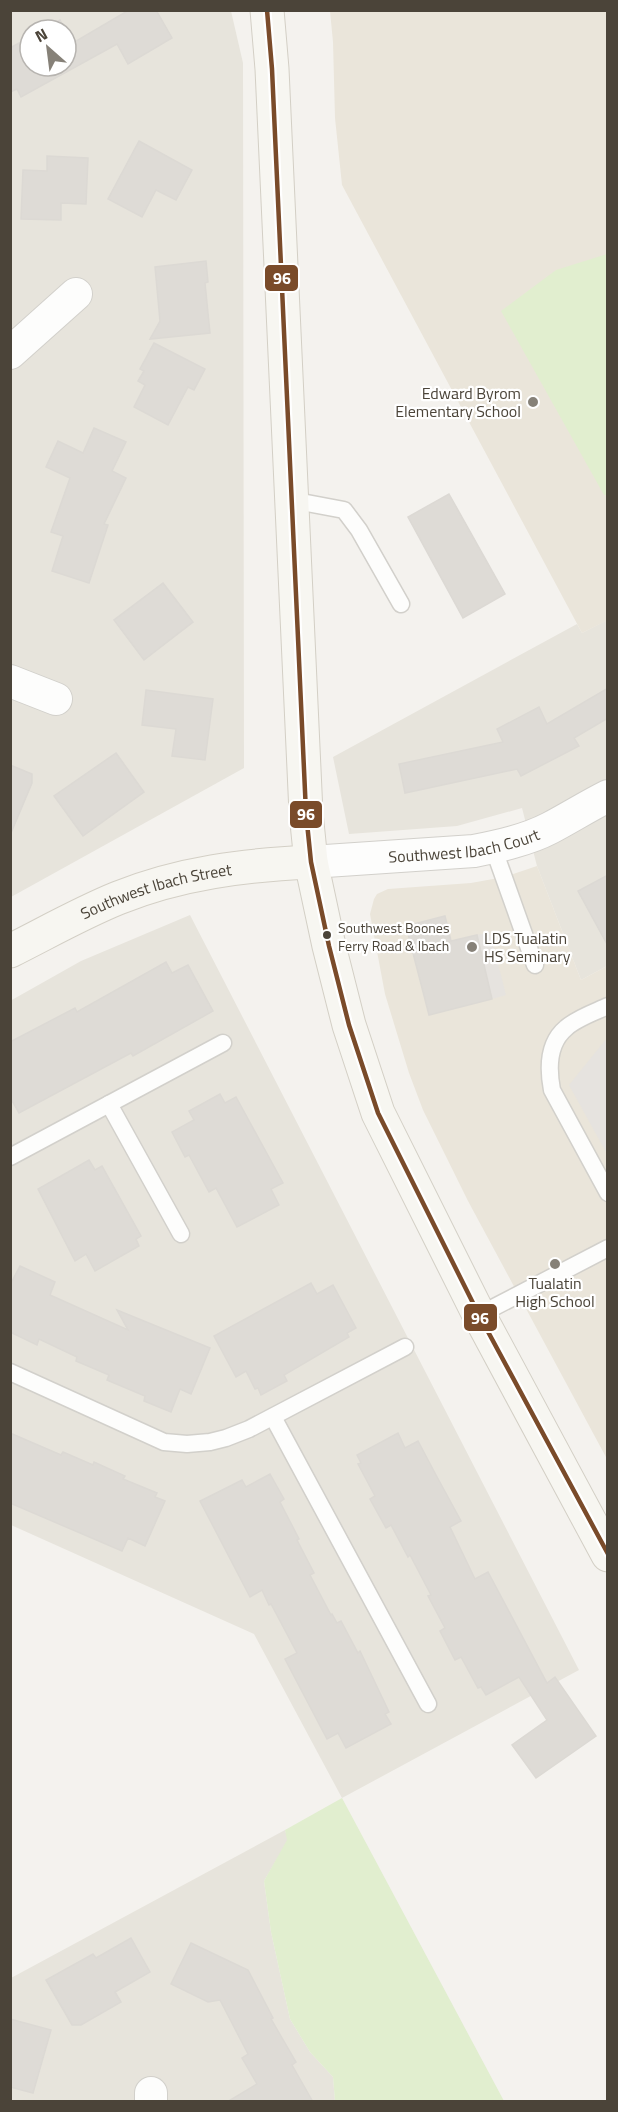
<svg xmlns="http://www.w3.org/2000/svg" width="618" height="2112" font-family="'Titillium Web',sans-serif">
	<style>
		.residential { fill: #e7e4dc; fill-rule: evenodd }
		.education { fill: #eae5da }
		.green { fill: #e1eecf }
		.parking { fill: #e6e3df }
		.building { fill: #dedbd6; stroke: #dcd9d4; stroke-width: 1.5 }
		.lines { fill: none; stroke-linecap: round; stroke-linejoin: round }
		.lane-casing { stroke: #d2d0cb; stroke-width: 19 }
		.street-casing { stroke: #d2d0cb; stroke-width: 34 }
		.secondary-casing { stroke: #d3cfc5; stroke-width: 35 }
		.lane { stroke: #fdfdfc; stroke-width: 16 }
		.street { stroke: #fdfdfc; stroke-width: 32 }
		.secondary { stroke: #f7f6f1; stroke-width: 33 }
		.bus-1-casing { stroke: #fff; stroke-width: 9 }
		.bus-1 { stroke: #7a4b2a; stroke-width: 4.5 }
		.poi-dot { fill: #868178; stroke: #fff; stroke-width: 2 }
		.bus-dot { fill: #4b4439; stroke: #fff; stroke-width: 2 }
		.labels { text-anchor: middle; stroke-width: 4.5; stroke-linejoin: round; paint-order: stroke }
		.bus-label { font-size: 14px; fill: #4b4439; stroke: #fff; text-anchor: start }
		.poi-label { font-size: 16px; fill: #4b4439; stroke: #fff; text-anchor: end }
		.street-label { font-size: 16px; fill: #4b4439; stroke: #fff }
		.line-badge { stroke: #fff; stroke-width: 2 }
		.badge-label { font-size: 16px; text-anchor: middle; font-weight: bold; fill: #fff }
	</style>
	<rect width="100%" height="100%" fill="#f4f2ee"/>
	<g class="residential">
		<path d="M11,11h220l12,52 1,705 -233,129zM30,30h36v36h-36z"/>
		<path d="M607,620v346l-26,14 -44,-114 -15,-58 -65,18 -108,8 -16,-77 244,-133 5,9z"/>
		<path d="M190,915l389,755 -237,128 -88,-164 -243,-109 -1,-524 71,-40z"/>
		<path d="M285,1830l3,10 -24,41 7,51 19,87 20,33 23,25 2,24 -324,1v-124z"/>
	</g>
	<g class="education">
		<path d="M330,11h277l1,609 -26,13 -240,-448 -7,-67 -2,-76z"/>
		<path d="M537,866l44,114 26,-14v493l-139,-258 -45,-91 -14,-37 -24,-79 -15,-80 4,-15 3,-5 11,-5 83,-6 33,-6z"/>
	</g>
	<g class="green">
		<path d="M607,254h1l-1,241h-3l-103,-184 55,-41z"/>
		<path d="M342,1798l162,303h-169l-2,-24 -23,-25 -20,-33 -19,-87 -7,-51 23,-41 -2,-10z"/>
	</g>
	<g class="parking">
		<path d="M490,932l16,63 -14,4 -15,-64z"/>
		<path d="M607,1038v116l-38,-69z"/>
	</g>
	<g class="building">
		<path d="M129,10h27l16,28 -44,26 -11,-20 -96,53 -4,-8 -7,3v-44l20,-11v29h36v-35l7,12z"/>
		<path d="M60,20l5,10h-23z"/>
		<path d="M139,141l53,29 -16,30 -20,-10 -14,27 -34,-18z"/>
		<path d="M47,156l41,2 -2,46 -25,-1v17l-40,-1 2,-49 24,1z"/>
		<path d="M206,261l2,21 -3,1 5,50 -60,6 10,-18 -5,-54z"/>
		<path d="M154,343l51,26 -11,21 -6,-3 -20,38 -34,-18 11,-22 -7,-4 6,-10 -4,-2z"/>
		<path d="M94,428l32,14 -14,29 14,7 -22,46 4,1 -19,58 -37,-12 11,-35 -12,-4 19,-54 -24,-11 12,-26 25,12z"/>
		<path d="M449,494l56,100 -42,24 -55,-101z"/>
		<path d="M163,583l30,39 -49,38 -30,-40z"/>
		<path d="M608,688v30l-34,20 5,8 -58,30 -4,-7 -112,24 -6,-29 104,-22 -6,-13 42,-22 8,17z"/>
		<path d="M146,690l67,9 -8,61 -33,-4 4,-27 -34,-4z"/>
		<path d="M116,753l28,39 -61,44 -29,-40z"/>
		<path d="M10,765l22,9v9l-21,50z"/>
		<path d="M608,875v71l-30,-55z"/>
		<path d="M445,916l6,25 26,-6 15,64 -63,16 -23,-89z"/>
		<path d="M166,962l6,11 16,-8 25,46 -80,45 -2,-3 -112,60 -9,-16v-55l65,-34 2,4z"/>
		<path d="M220,1094l5,9 11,-6 47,86 -12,6 8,16 -42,22 -21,-39 -7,4 -20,-37 -4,2 -13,-25 22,-12 -5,-9z"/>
		<path d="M89,1160l6,10 7,-4 39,70 -5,3 3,7 -44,25 -9,-17 -11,7 -37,-72z"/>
		<path d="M20,1266l35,16 -5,13 78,35 -11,-20 93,38 -19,46 -11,-5 -9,23 -27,-11 1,-5 -38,-16 2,-5 -33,-14 1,-4 -38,-18 -2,6 -27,-13v-47z"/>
		<path d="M311,1283l6,11 16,-9 23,43 -9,5 2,4 -65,38 3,6 -26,14 -3,-7 -3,1 -9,-18 -10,6 -22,-41z"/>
		<path d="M10,1433l51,22 2,-3 30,13 1,-3 31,14 -2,3 34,14 -2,4 10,4 -20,45 -17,-8 -6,13 -112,-48z"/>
		<path d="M398,1433l7,15 13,-7 18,34 25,46 -11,6 25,52 13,-7 59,111 8,-6 41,59 -60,42 -24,-33 35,-25 -28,-43 -33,18 -5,-8 -3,1 -17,-31 -6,3 -15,-29 5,-3 -17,-32 3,-1 -21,-40 -2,2 -17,-32 -5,3 -16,-29 5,-3 -17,-32 3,-1 -4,-8z"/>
		<path d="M270,1474l14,25 -4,3 19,37 -2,1 17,33 -4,2 21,40 1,-1 5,9 4,-2 17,32 2,-2 29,61 -4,2 6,10 -45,24 -8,-15 -11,6 -42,-80 12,-6 -26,-49 -2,1 -7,-15 -12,7 -50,-96 42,-21 4,7z"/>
		<path d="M131,1938l19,34 -35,20 6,10 -40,23h-9l-26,-45 47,-26 3,4z"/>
		<path d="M191,1943l57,27 25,48 -2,1 25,43 -4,3 21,37h-86l30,-18 -15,-26 6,-4 -28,-54 -12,2 -37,-18z"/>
		<path d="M10,2019l41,11 -18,63 -23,-6z"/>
	</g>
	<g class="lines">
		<g class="lane-casing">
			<g id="lane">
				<path d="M291,500l53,10 15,20 42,74"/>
				<path d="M493,847l42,118"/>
				<path d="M608,1006c-13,6 -31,12 -42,22 -18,15 -18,41 -14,62l56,103"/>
				<path d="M109,1104l72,130"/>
				<path d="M10,1157l213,-114"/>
				<path d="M479,1315l129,-67"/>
				<path d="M10,1372l154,70 23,2 23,-2 16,-4 23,-9 156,-82"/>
				<path d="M273,1417l155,287"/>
			</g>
		</g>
		<g class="street-casing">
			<g id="street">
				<path d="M10,353l66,-59"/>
				<path d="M10,681l46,18"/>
				<path id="s1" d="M311,862l163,-11c25,-5 53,-11 76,-23 19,-10 38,-22 58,-32"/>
				<path d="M151,2102v-9"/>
			</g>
		</g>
		<g class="secondary-casing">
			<g id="secondary">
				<path d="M267,10l5,59 34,744 5,49 18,84 20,79 29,88 101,202 129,240"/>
				<path id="s2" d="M10,951c36,-18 71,-38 108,-53 62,-25 127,-33 193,-36"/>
			</g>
		</g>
		<use href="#lane" class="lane"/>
		<use href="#street" class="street"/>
		<use href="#secondary" class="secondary"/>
		<g class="bus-1-casing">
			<path id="bus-1" d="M267,10l5,59 34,744 5,49 18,84 20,79 29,88 101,202 129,239"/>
		</g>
		<use href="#bus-1" class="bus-1"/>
	</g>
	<g class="poi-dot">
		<circle cx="533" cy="402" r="6"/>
		<circle cx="472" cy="947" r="6"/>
		<circle cx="555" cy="1264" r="6"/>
	</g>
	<circle class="bus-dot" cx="327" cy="935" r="5"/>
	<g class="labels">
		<g class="bus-label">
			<text x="338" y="933">Southwest Boones<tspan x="338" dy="18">Ferry Road &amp; Ibach</tspan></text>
		</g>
		<g class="poi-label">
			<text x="521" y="399">Edward Byrom<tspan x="521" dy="18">Elementary School</tspan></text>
			<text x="484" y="944" text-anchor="start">LDS Tualatin<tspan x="484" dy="18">HS Seminary</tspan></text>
			<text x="555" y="1289" text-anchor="middle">Tualatin<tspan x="555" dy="18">High School</tspan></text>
		</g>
		<g class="street-label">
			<text dy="6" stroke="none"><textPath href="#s1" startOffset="154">Southwest Ibach Court</textPath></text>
			<text dy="6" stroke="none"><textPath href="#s2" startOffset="159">Southwest Ibach Street</textPath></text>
		</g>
	</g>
	<g class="line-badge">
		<rect x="264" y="264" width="35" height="28" rx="6" fill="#7a4b2a"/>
		<rect x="289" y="800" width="34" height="29" rx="6" fill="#7a4b2a"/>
		<rect x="463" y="1303" width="35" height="29" rx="6" fill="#7a4b2a"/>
	</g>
	<g class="badge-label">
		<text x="282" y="284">96</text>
		<text x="306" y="820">96</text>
		<text x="480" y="1324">96</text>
	</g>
	<rect width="618" height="2112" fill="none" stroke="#4b4439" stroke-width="24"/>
	<g transform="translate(48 48) rotate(332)"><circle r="28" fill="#ffffff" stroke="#b7b4b0" stroke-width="1.5"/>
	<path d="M0-4.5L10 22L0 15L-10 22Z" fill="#868178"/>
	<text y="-9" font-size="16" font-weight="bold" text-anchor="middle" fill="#4b4439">N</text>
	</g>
</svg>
